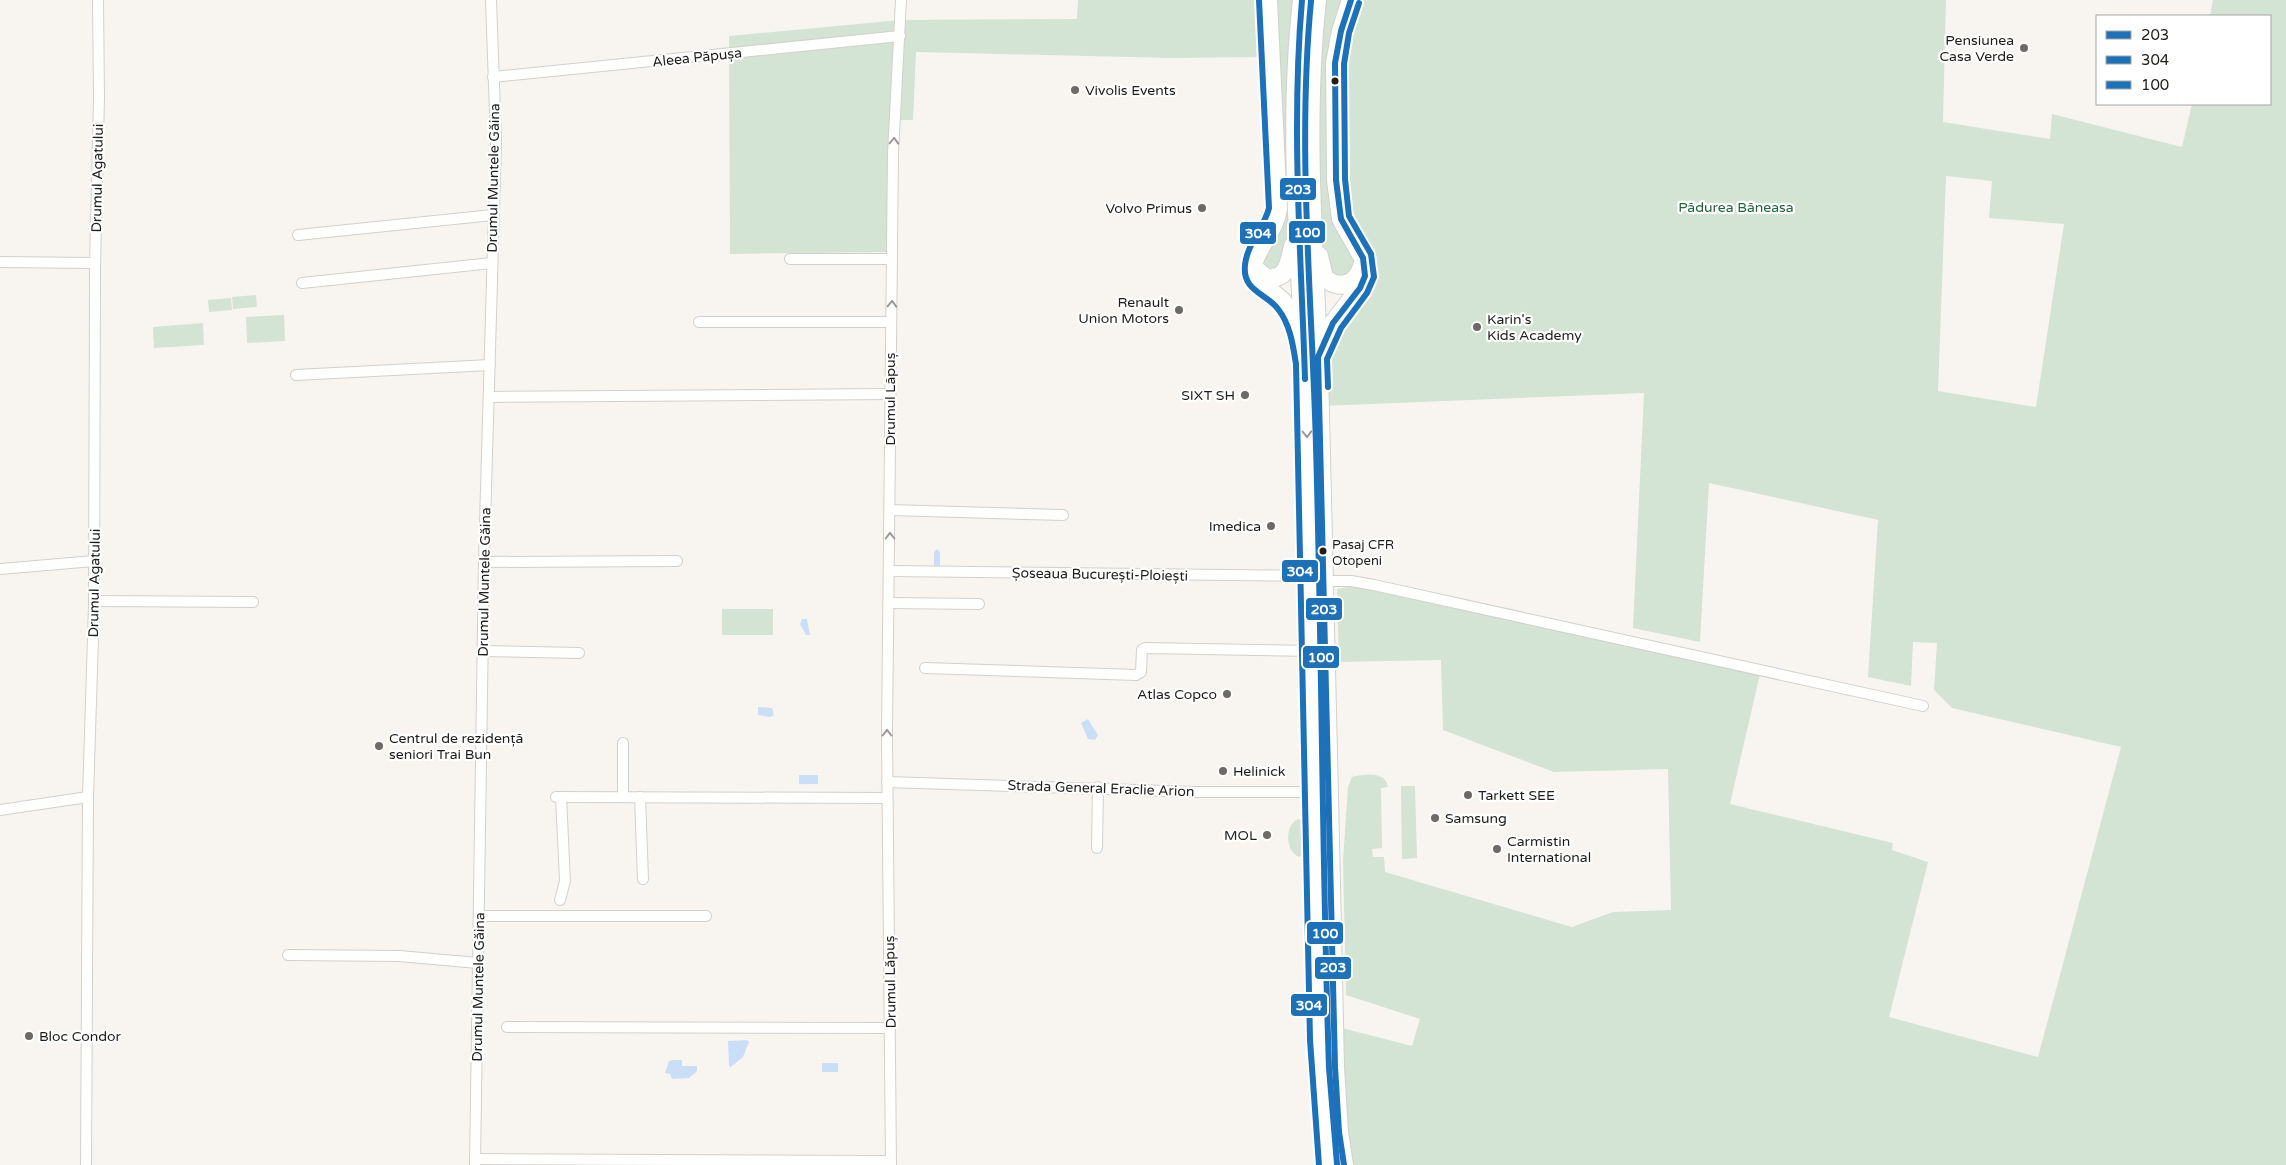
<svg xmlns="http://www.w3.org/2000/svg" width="2286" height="1165" font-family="'Varela Round',sans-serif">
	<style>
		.green { fill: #d3e3d4; fill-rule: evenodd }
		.water { fill: #cadff7 }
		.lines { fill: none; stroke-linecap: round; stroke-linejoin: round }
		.street-casing { stroke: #d2d0cd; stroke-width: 12 }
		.highway-casing { stroke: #d2d0cd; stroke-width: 20 }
		.street { stroke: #fefefd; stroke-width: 10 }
		.highway { stroke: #fefefd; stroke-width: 18 }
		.bus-1-casing { stroke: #fff; stroke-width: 10 }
		.bus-2-casing { stroke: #fff; stroke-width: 10 }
		.bus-3-casing { stroke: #fff; stroke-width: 10 }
		.bus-1 { stroke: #1d71b8; stroke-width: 6 }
		.bus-2 { stroke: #1d71b8; stroke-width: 6 }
		.bus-3 { stroke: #1d71b8; stroke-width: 6 }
		.oneway { stroke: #9a9998 }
		.poi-dot { fill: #6c6967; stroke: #fff; stroke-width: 2 }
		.bus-dot { fill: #201e1c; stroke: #fff; stroke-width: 2 }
		.labels { text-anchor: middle; stroke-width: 4.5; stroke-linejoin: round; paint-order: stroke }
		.bus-label { font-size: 13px; fill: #201e1c; stroke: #fff; text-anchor: start }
		.poi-label { font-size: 14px; fill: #201e1c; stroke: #fff; text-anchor: start }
		.street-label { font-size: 14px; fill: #201e1c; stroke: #fff }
		.park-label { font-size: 14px; fill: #25643d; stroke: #fff }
		.line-badge { stroke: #fff; stroke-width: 2 }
		.badge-label { font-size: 14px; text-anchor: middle; font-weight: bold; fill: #fff }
	</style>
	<rect width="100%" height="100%" fill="#f8f5f1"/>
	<g class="green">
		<path d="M1078,0h224l-5,226 -11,45 -28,2 13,-41 -1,-175 -100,1 -254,-6 -3,68h-18l-2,132 -163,2 -1,-218 172,-16 176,-1z"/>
		<path d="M1317,0h629l-3,122 107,17 2,-25 130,33 10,-43h78v-88h-60l3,-16h73v1165h-942l-10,-139 78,20 8,-27 -74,-24 -3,-135 5,-73 4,-10c12,-3 34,-6 36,10l-7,1 1,60 -10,1 1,8h11l1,15 187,55 41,-15 58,-2 -3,-141 -114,3 -111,-42 -2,-70 -102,2 -2,-73 16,-3 21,3 386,85 -30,130 163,39 -1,7 36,12 -39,155 149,40 83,-310 -169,-39 -18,-18 3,-47 -24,-1 -2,44 -43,-9 10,-157 -169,-37 -9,159 -67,-14 11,-235 -324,13 -2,-49 21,-42 9,-31 -28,-17zM1946,176l46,5 -3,37 75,6 -28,183 -98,-16z"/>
		<path d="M256,295l1,12 -24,2 -1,-12z"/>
		<path d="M231,298l1,12 -23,2 -1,-12z"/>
		<path d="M284,315l1,26 -38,2 -1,-26z"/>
		<path d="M203,323l1,22 -50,3 -1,-21z"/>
		<rect x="722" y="609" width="51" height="26"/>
		<path d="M1401,786h14l2,72 -15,1z"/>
		<path d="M1299,819l7,4v30l-7,4c-14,-5 -15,-34 0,-38z"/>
	</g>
	<g class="water">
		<path d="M937,549l3,3v14h-6v-14z"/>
		<path d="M802,619h5l3,16h-4l-6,-11z"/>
		<path d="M758,707l14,1 2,7 -4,2 -12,-2z"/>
		<path d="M1088,719l10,16 -3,5 -7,-1 -7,-16z"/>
		<rect x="799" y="775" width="19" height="9"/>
		<path d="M747,1040l2,2 -6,15 -12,10 -2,-1 -1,-25z"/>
		<path d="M674,1060h8v6h15v5l-8,7 -17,1 -2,-5 -5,-1 4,-12z"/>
		<rect x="822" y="1063" width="16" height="9"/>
	</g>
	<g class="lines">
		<g class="street-casing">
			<g id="street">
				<path d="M493,77l407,-41"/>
				<path d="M298,235l195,-20"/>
				<path d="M790,259h102"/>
				<path d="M0,262l95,1"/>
				<path d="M302,283l190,-20"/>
				<path d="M699,322h192"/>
				<path d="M296,375l194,-10"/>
				<path d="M489,397l401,-3"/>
				<path d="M890,510l173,5"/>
				<path d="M484,562l193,-1"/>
				<path d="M0,569l94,-8"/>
				<path d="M890,571l421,5"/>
				<path d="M1324,581h27l23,4 549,121"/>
				<path d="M94,601l159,1"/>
				<path d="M889,603l90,1"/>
				<path d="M483,651l96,2"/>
				<path d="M925,668l211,7 5,-3 1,-22 3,-2 167,3"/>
				<path d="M623,743v54"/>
				<path d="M887,782l310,10h117"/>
				<path d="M556,797l331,1"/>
				<path d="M640,797l3,82"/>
				<path d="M0,810l88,-13"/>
				<path d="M1097,848l1,-61"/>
				<path d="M560,900l5,-19 -4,-84"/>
				<path d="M479,916h227"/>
				<path d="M288,955l111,1 79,7"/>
				<path d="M507,1027l383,1"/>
				<path d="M475,1159l416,2"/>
				<path d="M86,1165l2,-368 6,-191 1,-338 4,-171 -1,-97"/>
				<path d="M475,1165l9,-606 12,-418 -5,-141"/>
				<path d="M891,1165l-4,-432 6,-579 8,-154"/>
			</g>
		</g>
		<g class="highway-casing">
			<g id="highway">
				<path d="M1268,0l10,209c-3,22 -20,36 -25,56 -4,19 20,25 30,37 8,9 11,21 15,31"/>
				<path d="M1302,0c-14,123 -3,246 3,369 3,68 4,136 6,205 4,132 3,265 7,398 1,64 1,129 10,193"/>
				<path d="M1317,0c-15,137 0,275 3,413 6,218 10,436 15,654l4,65 5,33"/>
				<path d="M1319,256l5,21c14,14 33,8 38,-11"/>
				<path d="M1255,269l11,9c22,2 23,-15 27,-32"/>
				<path d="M1319,354l14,-31 27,-35 5,-12 -2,-18 -22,-39 -5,-39 -1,-117 6,-32 10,-31"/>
			</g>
		</g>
		<use href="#street" class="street"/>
		<use href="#highway" class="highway"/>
		<g class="bus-1-casing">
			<g id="bus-1">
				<path d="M1302,0c-11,127 -1,252 3,379"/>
				<path d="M1344,1165l-5,-33 -4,-65 -17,-710 15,-34 27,-35 5,-12 -2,-18 -22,-39 -5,-39 -1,-117 6,-32 10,-31"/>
			</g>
		</g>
		<g class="bus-2-casing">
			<g id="bus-2">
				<path d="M1259,0l10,208c-5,20 -22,36 -24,57 -3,26 21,28 33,44 12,15 15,36 18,55l14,676 9,125"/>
				<path d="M1328,387l-1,-28 14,-31 26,-35 7,-16 -3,-23 -22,-38 -4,-37 -1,-115 5,-31 10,-30"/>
			</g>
		</g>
		<g class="bus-3-casing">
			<path id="bus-3" d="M1311,1c-14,148 1,296 5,445 6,207 6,415 13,622l8,96"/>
		</g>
		<use href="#bus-1" class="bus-1"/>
		<use href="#bus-2" class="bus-2"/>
		<use href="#bus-3" class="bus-3"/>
	</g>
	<defs><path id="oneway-chevron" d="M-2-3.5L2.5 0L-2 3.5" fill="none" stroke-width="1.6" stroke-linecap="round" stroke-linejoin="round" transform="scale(1.25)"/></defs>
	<g class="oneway">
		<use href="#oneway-chevron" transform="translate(894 141) rotate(-88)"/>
		<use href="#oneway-chevron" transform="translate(892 304) rotate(-88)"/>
		<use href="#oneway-chevron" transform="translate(1307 434) rotate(89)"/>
		<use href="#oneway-chevron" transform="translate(890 536) rotate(-90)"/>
		<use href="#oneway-chevron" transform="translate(887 733) rotate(-90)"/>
	</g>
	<g class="poi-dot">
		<circle cx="2024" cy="48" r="5"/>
		<circle cx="1075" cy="90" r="5"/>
		<circle cx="1202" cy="208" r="5"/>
		<circle cx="1179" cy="310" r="5"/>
		<circle cx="1477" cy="327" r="5"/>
		<circle cx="1245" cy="395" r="5"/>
		<circle cx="1271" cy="526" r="5"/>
		<circle cx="1227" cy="694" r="5"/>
		<circle cx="379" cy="746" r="5"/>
		<circle cx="1223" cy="771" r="5"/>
		<circle cx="1468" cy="795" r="5"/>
		<circle cx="1435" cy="818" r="5"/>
		<circle cx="1267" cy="835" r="5"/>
		<circle cx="1497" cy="849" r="5"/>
		<circle cx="29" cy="1036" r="5"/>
	</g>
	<g class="bus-dot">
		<circle cx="1335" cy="81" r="4.5"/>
		<circle cx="1323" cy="551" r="4.5"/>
	</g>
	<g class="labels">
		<g class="bus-label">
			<text x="1332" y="549">Pasaj CFR<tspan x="1332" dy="16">Otopeni</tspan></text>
		</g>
		<g class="poi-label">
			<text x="2014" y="45" text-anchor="end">Pensiunea<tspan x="2014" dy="16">Casa Verde</tspan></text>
			<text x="1085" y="95">Vivolis Events</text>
			<text x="1192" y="213" text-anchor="end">Volvo Primus</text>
			<text x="1169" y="307" text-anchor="end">Renault<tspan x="1169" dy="16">Union Motors</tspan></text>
			<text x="1487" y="324">Karin's<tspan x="1487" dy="16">Kids Academy</tspan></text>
			<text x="1235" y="400" text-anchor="end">SIXT SH</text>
			<text x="1261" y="531" text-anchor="end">Imedica</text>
			<text x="1217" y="699" text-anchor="end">Atlas Copco</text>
			<text x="389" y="743">Centrul de rezidență<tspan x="389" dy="16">seniori Trai Bun</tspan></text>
			<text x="1233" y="776">Helinick</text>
			<text x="1478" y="800">Tarkett SEE</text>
			<text x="1445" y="823">Samsung</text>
			<text x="1257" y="840" text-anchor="end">MOL</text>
			<text x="1507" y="846">Carmistin<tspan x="1507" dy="16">International</tspan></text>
			<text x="39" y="1041">Bloc Condor</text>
		</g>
		<g class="street-label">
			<text transform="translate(697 57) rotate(-6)" y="5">Aleea Păpușa</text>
			<text transform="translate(97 178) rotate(-89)" y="5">Drumul Agatului</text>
			<text transform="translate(493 178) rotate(-89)" y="5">Drumul Muntele Găina</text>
			<text transform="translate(890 399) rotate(-90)" y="5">Drumul Lăpuș</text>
			<text transform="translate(1100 574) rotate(1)" y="5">Șoseaua București-Ploiești</text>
			<text transform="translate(484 582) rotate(-89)" y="5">Drumul Muntele Găina</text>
			<text transform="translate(94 583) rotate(-89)" y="5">Drumul Agatului</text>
			<text transform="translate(1101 788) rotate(2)" y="5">Strada General Eraclie Arion</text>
			<text transform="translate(890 982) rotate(-91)" y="5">Drumul Lăpuș</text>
			<text transform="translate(478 987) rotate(-89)" y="5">Drumul Muntele Găina</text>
		</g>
		<g class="park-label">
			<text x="1736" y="212">Pădurea Băneasa</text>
		</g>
	</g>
	<g class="line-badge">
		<rect x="1279" y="177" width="38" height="24" rx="5" fill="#1d71b8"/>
		<rect x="1288" y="220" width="38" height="24" rx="5" fill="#1d71b8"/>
		<rect x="1239" y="221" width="38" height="24" rx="5" fill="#1d71b8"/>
		<rect x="1281" y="559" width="38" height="24" rx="5" fill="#1d71b8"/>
		<rect x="1305" y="597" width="38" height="24" rx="5" fill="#1d71b8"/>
		<rect x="1302" y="645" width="38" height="24" rx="5" fill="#1d71b8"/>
		<rect x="1306" y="921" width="38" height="24" rx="5" fill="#1d71b8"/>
		<rect x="1314" y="956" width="38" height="24" rx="5" fill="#1d71b8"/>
		<rect x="1290" y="993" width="38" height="24" rx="5" fill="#1d71b8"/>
	</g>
	<g class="badge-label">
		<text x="1298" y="194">203</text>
		<text x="1307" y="237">100</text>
		<text x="1258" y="238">304</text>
		<text x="1300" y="576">304</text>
		<text x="1324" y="614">203</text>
		<text x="1321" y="662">100</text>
		<text x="1325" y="938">100</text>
		<text x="1333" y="972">203</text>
		<text x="1309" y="1010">304</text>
	</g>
	<rect x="2096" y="15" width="175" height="90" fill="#ffffff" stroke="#a6a5a4"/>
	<rect x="2106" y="31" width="25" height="8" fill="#1d71b8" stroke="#a6a5a4"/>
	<text x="2141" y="40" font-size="15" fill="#201e1c">203</text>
	<rect x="2106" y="56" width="25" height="8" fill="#1d71b8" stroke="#a6a5a4"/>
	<text x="2141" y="65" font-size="15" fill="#201e1c">304</text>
	<rect x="2106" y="81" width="25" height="8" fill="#1d71b8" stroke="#a6a5a4"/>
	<text x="2141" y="90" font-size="15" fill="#201e1c">100</text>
</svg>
